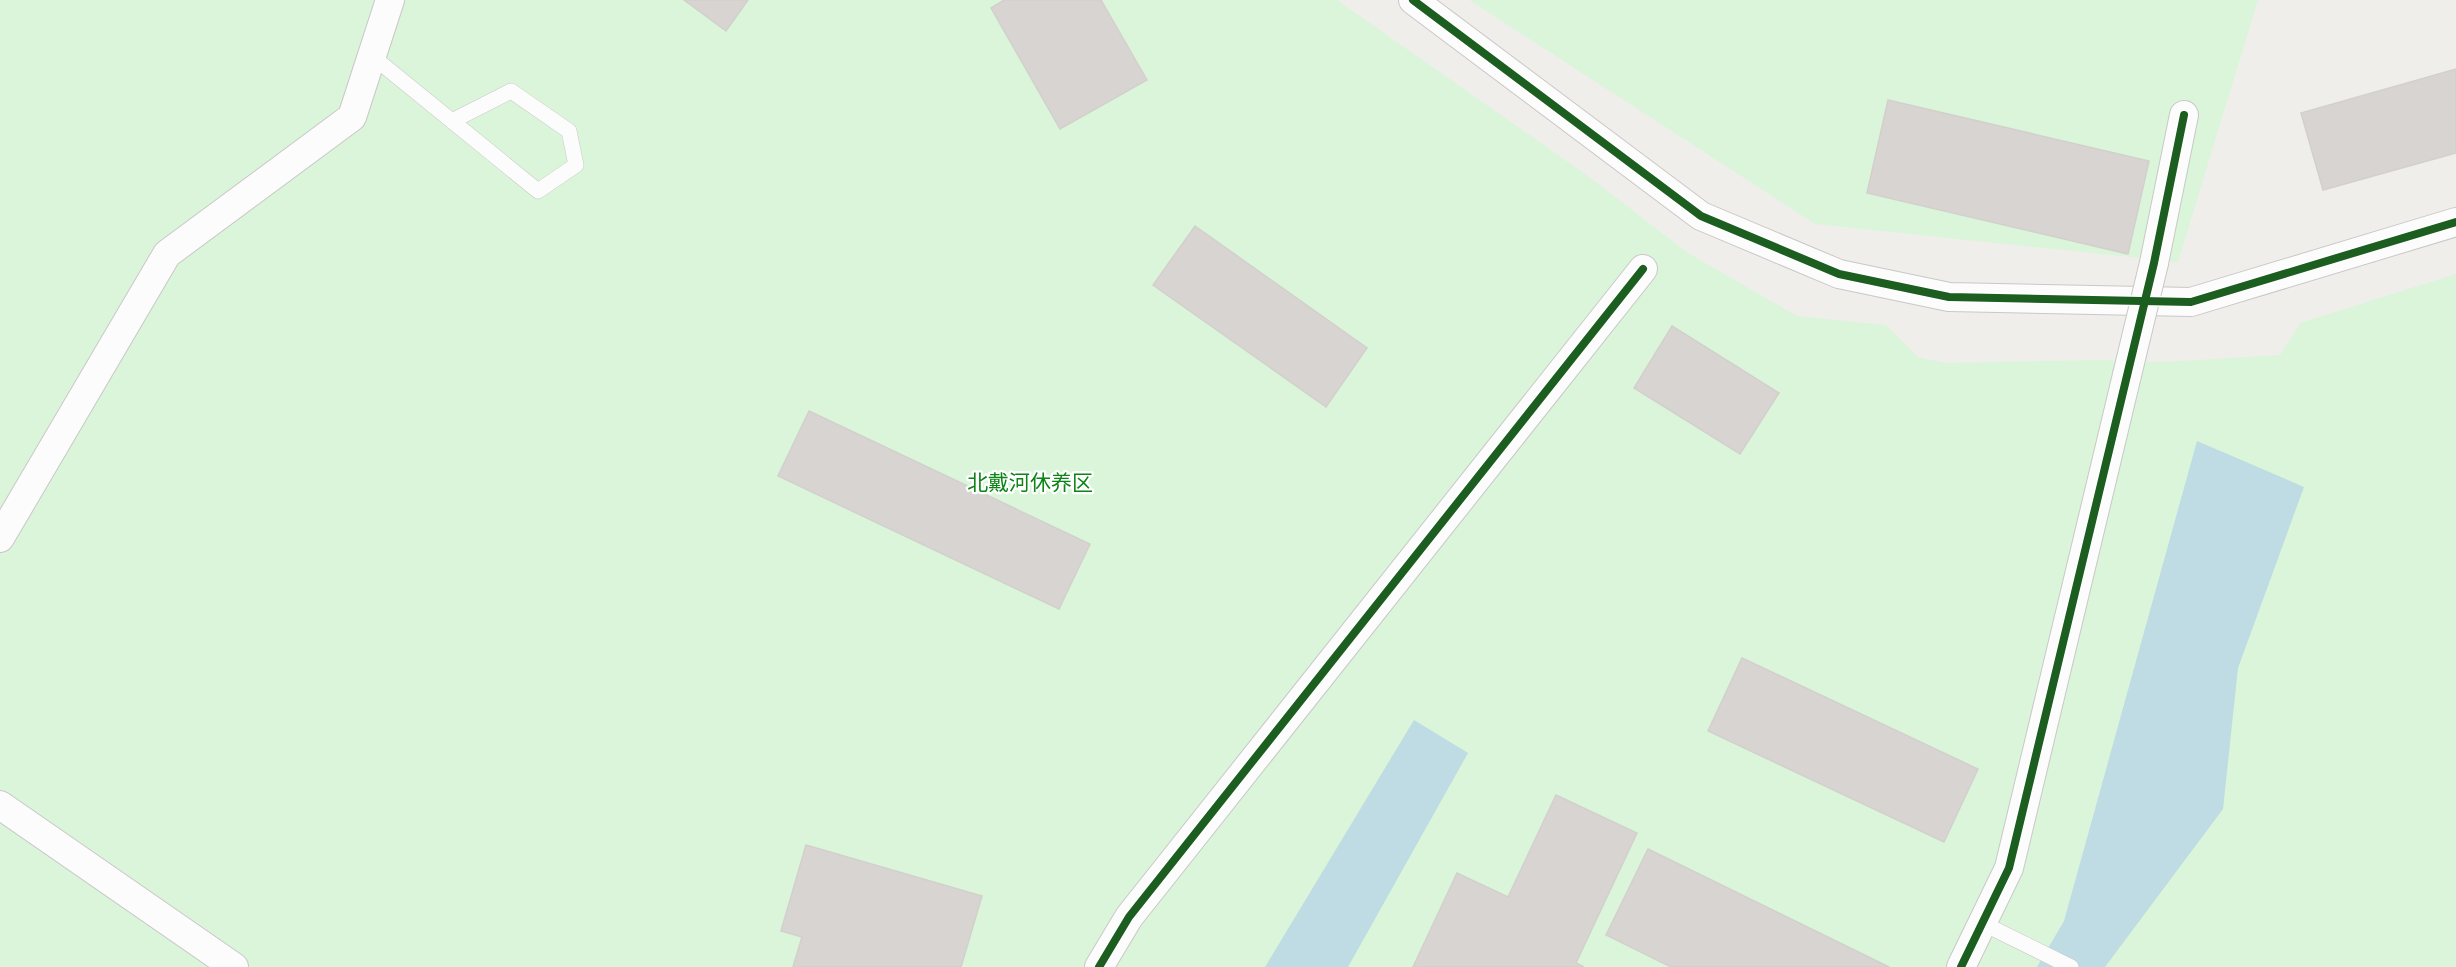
<svg xmlns="http://www.w3.org/2000/svg" width="2456" height="967" font-family="'Varela Round','Noto Sans SC',sans-serif">
	<style>
		.park { fill: #daf5da }
		.water { fill: #bfdbe3 }
		.building { fill: #d7d4d2; stroke: #d3d0cc; stroke-width: 1.5 }
		.lines { fill: none; stroke-linecap: round; stroke-linejoin: round }
		.service-casing { stroke: #c9c8c7; stroke-width: 16 }
		.minor-casing { stroke: #c9c8c7; stroke-width: 30 }
		.service { stroke: #fdfcfc; stroke-width: 15 }
		.minor { stroke: #fdfcfc; stroke-width: 28 }
		.minor-bridge-casing { stroke: #c9c8c7; stroke-width: 30; stroke-linecap: butt }
		.minor-bridge { stroke: #fdfcfc; stroke-width: 28 }
		.cycleway-casing { stroke: #fff; stroke-width: 11 }
		.cycleway { stroke: #1b5e20; stroke-width: 8 }
		.labels { text-anchor: middle; stroke-width: 4.5; stroke-linejoin: round; paint-order: stroke }
		.park-label { font-size: 21px; fill: #0c8416; stroke: #fff }
	</style>
	<rect width="100%" height="100%" fill="#f0eeeb"/>
	<g class="park">
		<path d="M0,0h1337l251,176 100,77 109,63 89,9 32,32 28,6 153,-3 65,2 116,-7 20,-32 156,-49v693h-2456z"/>
		<path d="M1469,0h789l-80,262 -363,-38z"/>
	</g>
	<g class="water">
		<path d="M2197,441l107,46 -66,181 -15,141 -118,158h-68l27,-46z"/>
		<path d="M1414,720l54,33 -120,214h-83z"/>
	</g>
	<g class="building">
		<path d="M684,0h64l-22,31z"/>
		<path d="M1004,0h97l46,80 -87,49 -69,-121z"/>
		<path d="M2456,69v84l-133,37 -22,-77z"/>
		<path d="M1888,100l261,61 -21,93 -261,-61z"/>
		<path d="M1195,226l172,122 -41,59 -173,-122z"/>
		<path d="M1672,326l107,67 -39,61 -106,-66z"/>
		<path d="M809,411l281,133 -31,65 -281,-133z"/>
		<path d="M1742,658l236,111 -34,73 -236,-111z"/>
		<path d="M1556,795l81,38 -61,130 8,4h-171l44,-94 51,24z"/>
		<path d="M806,845l176,51 -21,71h-168l9,-30 -21,-6z"/>
		<path d="M1648,849l241,118h-218l-65,-32z"/>
	</g>
	<g class="lines">
		<g class="service-casing">
			<g id="service">
				<path d="M372,56l166,135 38,-26 -7,-34 -58,-40 -59,30"/>
				<path d="M1982,923l89,44"/>
			</g>
		</g>
		<g class="minor-casing">
			<g id="minor">
				<path d="M1413,0l288,216 138,58 110,23 242,5 265,-80"/>
				<path d="M2154,263l30,-148"/>
				<path d="M0,538l167,-284 185,-137 38,-117"/>
				<path d="M0,805l234,162"/>
				<path d="M1099,967l30,-50 514,-648"/>
				<path d="M1961,967l48,-99 118,-493"/>
			</g>
		</g>
		<use href="#service" class="service"/>
		<use href="#minor" class="minor"/>
		<g class="minor-bridge-casing">
			<path id="minor-bridge" d="M2127,375l27,-112"/>
		</g>
		<use href="#minor-bridge" class="minor-bridge"/>
		<g class="cycleway-casing">
			<g id="cycleway">
				<path d="M1413,0l288,216 138,58 110,23 242,5 265,-80"/>
				<path d="M1099,967l30,-50 514,-648"/>
				<path d="M1961,967l48,-99 145,-605 30,-148"/>
			</g>
		</g>
		<use href="#cycleway" class="cycleway"/>
	</g>
	<g class="labels">
		<g class="park-label">
			<text x="1030" y="490">北戴河休养区</text>
		</g>
	</g>
</svg>
